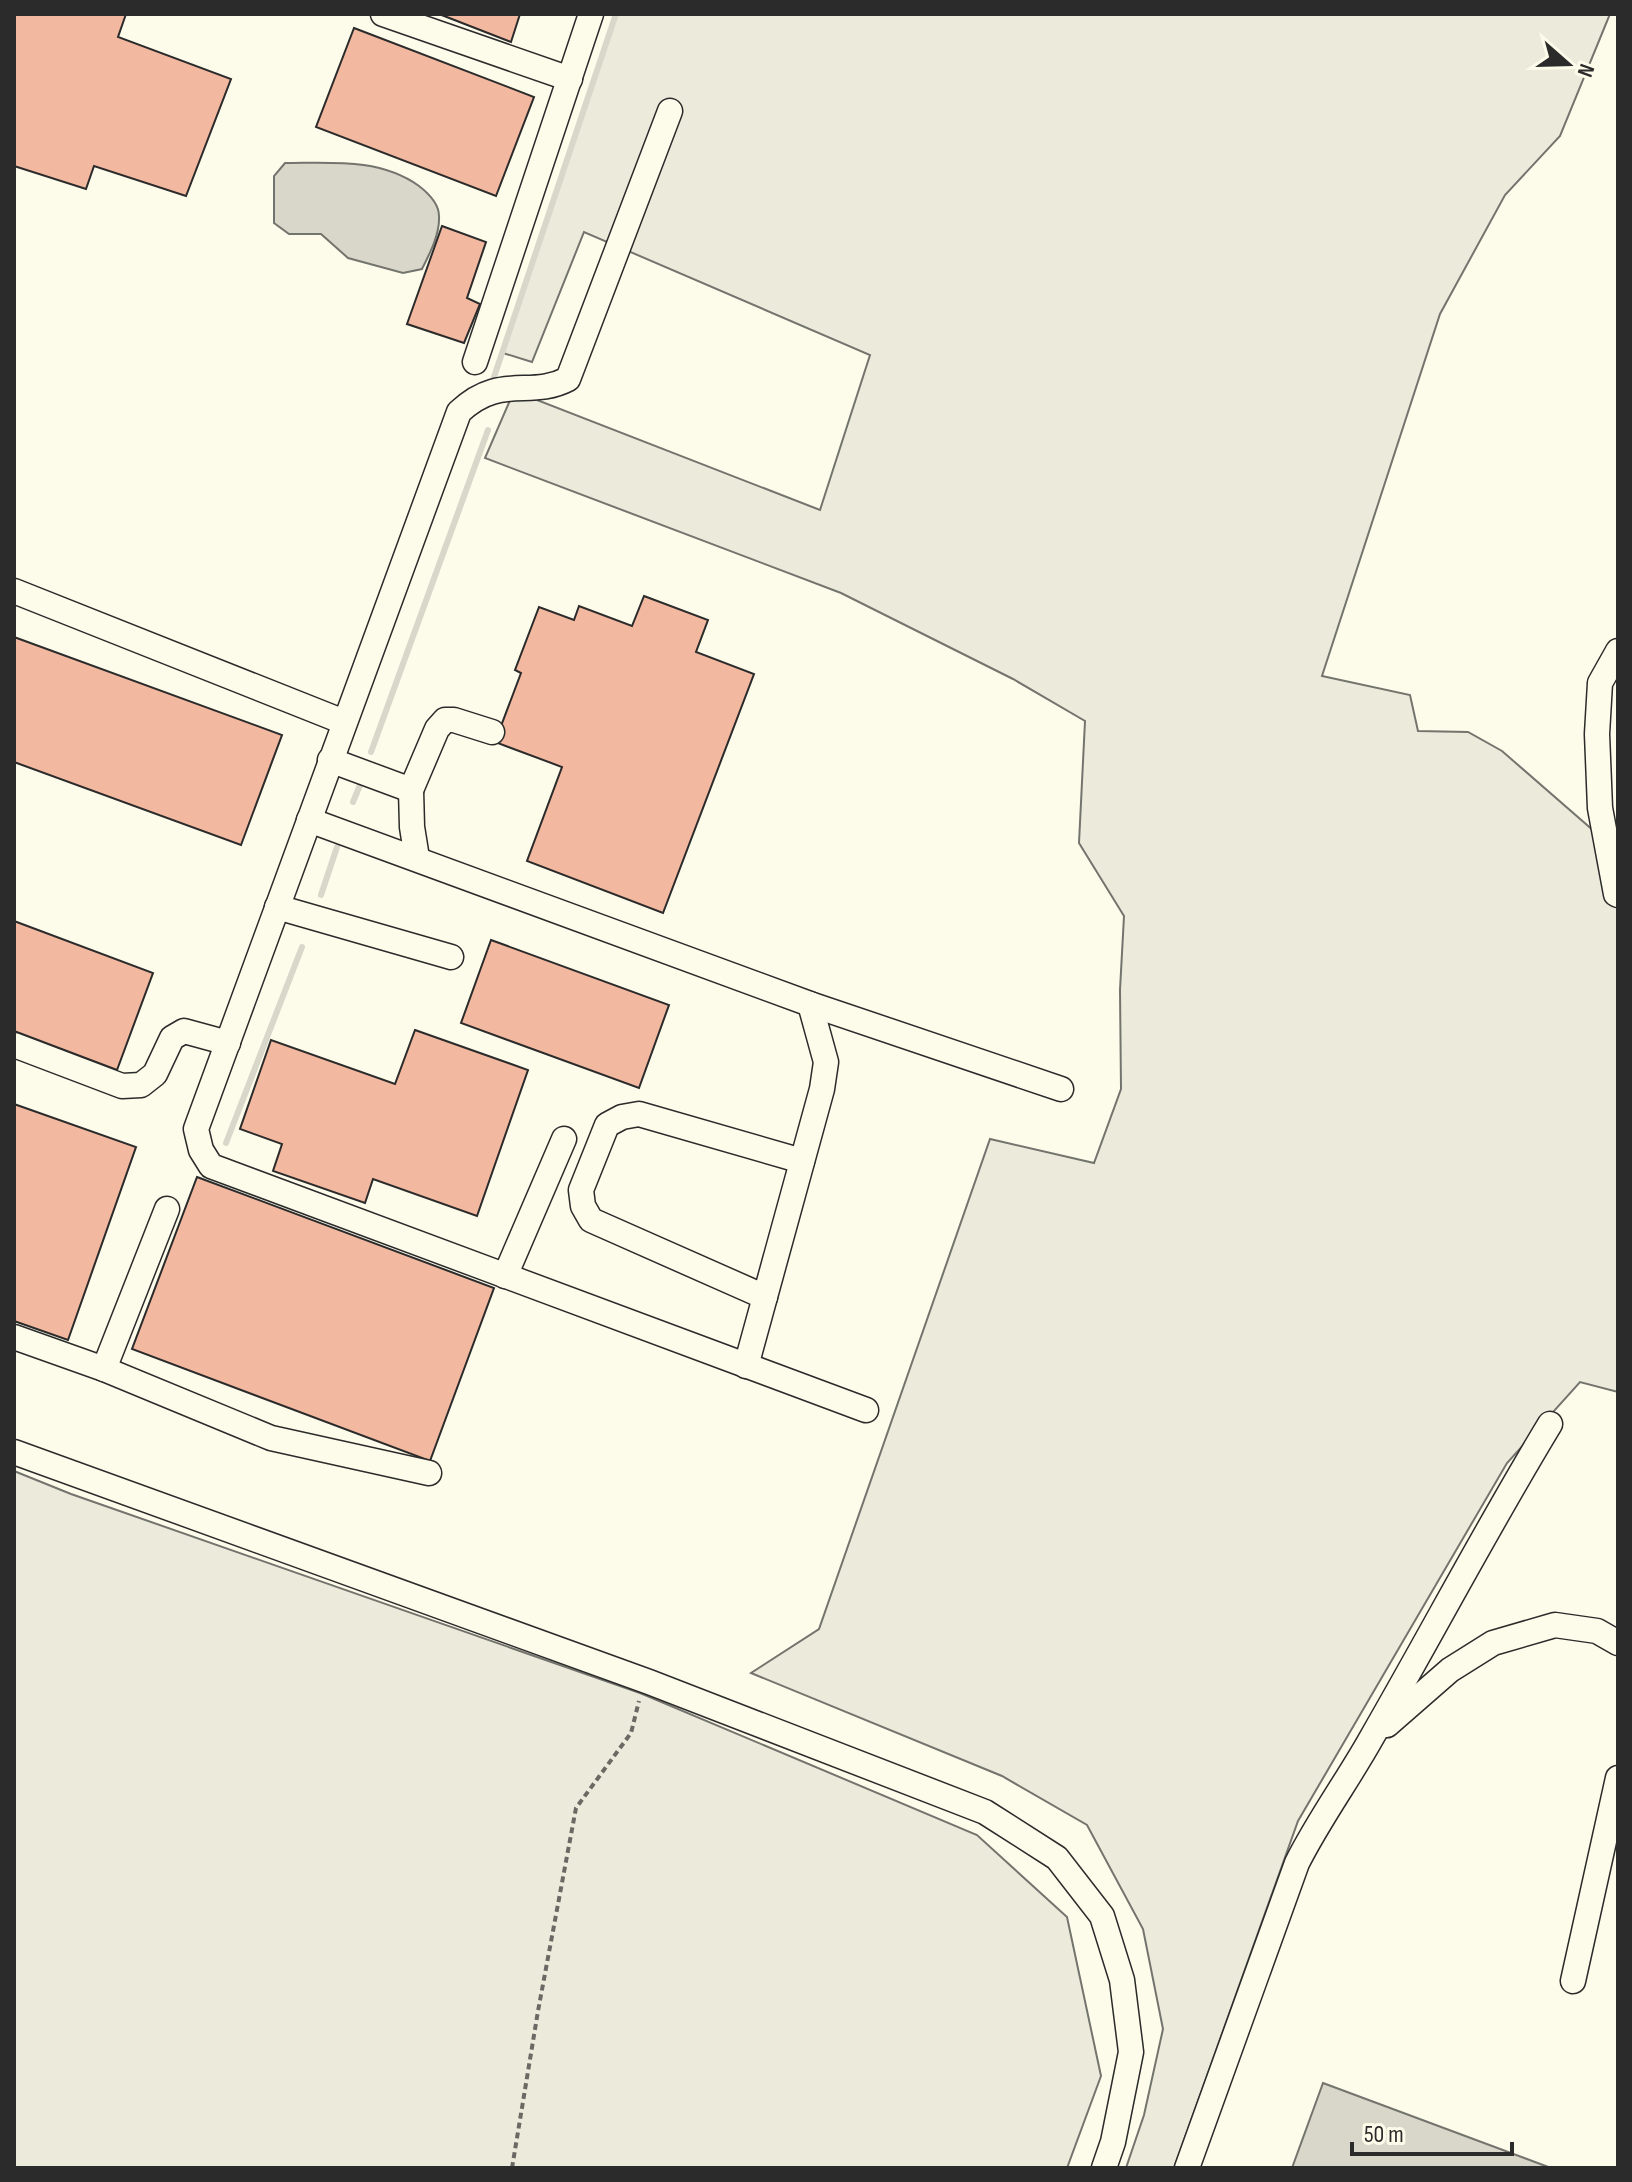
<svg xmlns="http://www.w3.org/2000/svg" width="1632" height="2182" font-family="'Sofia Sans Condensed',sans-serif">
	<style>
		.green { fill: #ecebdb; stroke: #74746e; stroke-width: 2 }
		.water { fill: #d8d7c9; stroke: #74746e; stroke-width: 2 }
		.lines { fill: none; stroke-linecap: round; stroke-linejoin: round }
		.stream { stroke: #d8d7c9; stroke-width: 6 }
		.building { fill: #f2b8a0; stroke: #2b2b2b; stroke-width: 2 }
		.minor-casing { stroke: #2b2b2b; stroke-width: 27 }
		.path { stroke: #6a6964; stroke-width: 4; stroke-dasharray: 6 4; stroke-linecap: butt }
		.minor { stroke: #fdfbea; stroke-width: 24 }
	</style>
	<rect width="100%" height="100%" fill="#fdfbea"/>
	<g class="green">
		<path d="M615,14h995l-50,122 -55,59 -65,119 -118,362 88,19 8,36 50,1 34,19 116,101v540l-38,-10 -73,81 -209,358 -124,347h-48l18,-53 19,-86 -20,-100 -56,-104 -85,-49 -251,-103 68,-44 171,-490 104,24 27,-74 -1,-99 4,-74 -45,-73 6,-122 -72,-42 -172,-86 -356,-135 29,-67 306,119 50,-155 -286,-123 -52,130 -29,-9z"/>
		<path d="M14,1471l57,23 569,199 337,142 90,82 34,159 -34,92h-1053z"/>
	</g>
	<g class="water">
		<path d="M285,163c46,0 95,-5 134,23 9,7 20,17 20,30 1,18 -9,37 -17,53l-19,4 -55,-15 -27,-24h-32l-15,-11v-47z"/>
		<path d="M1323,2083l228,85h-259z"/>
	</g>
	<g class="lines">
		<g class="stream">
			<path d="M494,377l122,-363"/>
			<path d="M371,752l117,-322"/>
			<path d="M353,802l7,-17"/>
			<path d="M321,895l16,-48"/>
			<path d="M226,1143l76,-196"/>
		</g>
	</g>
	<g class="building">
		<path d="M14,14h112l-8,23 113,42 -45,117 -92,-30 -8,23 -72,-23z"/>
		<path d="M439,14h81l-9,28z"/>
		<path d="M354,28l180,69 -38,99 -180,-69z"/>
		<path d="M442,226l44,16 -19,56 13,6 -16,39 -57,-19z"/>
		<path d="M644,596l64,24 -12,32 58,22 -91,239 -136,-52 35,-94 -67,-25 26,-69 -6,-3 24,-63 35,13 5,-14 53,20z"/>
		<path d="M14,637l268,98 -41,110 -227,-83z"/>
		<path d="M14,921l139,52 -36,97 -103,-39z"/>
		<path d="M491,940l178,65 -30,83 -178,-65z"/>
		<path d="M415,1030l113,40 -51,146 -104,-37 -8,24 -92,-32 9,-27 -42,-15 31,-89 124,44z"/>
		<path d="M14,1104l122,43 -68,193 -54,-19z"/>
		<path d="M197,1177l297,111 -64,173 -298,-112z"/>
	</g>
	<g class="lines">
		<g class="minor-casing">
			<g id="minor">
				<path d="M383,14l187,65"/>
				<path d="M670,111l-102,268c-38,20 -68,-6 -109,33l-263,717 5,21 10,16 655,244"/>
				<path d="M475,362l116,-348"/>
				<path d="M14,591l330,131"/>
				<path d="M1618,651l-18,32 -3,51 3,74 16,86 2,1"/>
				<path d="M330,760l81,30 26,-61 8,-9h9l38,12"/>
				<path d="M411,790l1,37 5,31"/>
				<path d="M309,820l501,184 251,85"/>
				<path d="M277,907l174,50"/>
				<path d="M14,1045l108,41 19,-1 14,-11 17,-36 12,-7 44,12"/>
				<path d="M505,1276l59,-137"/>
				<path d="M765,1297l-174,-77 -8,-14 -2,-16 26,-65 15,-8 17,-3 163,47"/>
				<path d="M14,1337l90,32 167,69 158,35"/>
				<path d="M746,1366l76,-277 4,-27 -16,-58"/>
				<path d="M104,1369l63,-160"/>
				<path d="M14,1452l635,230 336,130 72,46 45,58 20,64 9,72 -18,90 -9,26"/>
				<path d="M1387,1725l63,-55 43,-27 62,-18 42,6 21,12"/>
				<path d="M1573,1981l45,-203"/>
				<path d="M1187,2168l110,-305c22,-44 51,-83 75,-126 60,-104 116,-211 178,-313"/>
			</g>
		</g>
		<path class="path" d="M512,2168l26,-157 38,-203 55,-75 8,-32"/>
		<use href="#minor" class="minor"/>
	</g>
	<rect width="1632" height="2182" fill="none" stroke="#2b2b2b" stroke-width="32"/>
	<g transform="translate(1568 64) rotate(110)" stroke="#fdfbea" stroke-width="6" paint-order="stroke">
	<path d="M0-6L14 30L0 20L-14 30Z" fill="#2b2b2b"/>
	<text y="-12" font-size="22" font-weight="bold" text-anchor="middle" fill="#2b2b2b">N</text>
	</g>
	<path d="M1352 2142v12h160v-12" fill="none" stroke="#2b2b2b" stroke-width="4"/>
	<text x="1364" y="2142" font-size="24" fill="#2b2b2b" stroke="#fdfbea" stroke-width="6" paint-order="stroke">50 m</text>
</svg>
